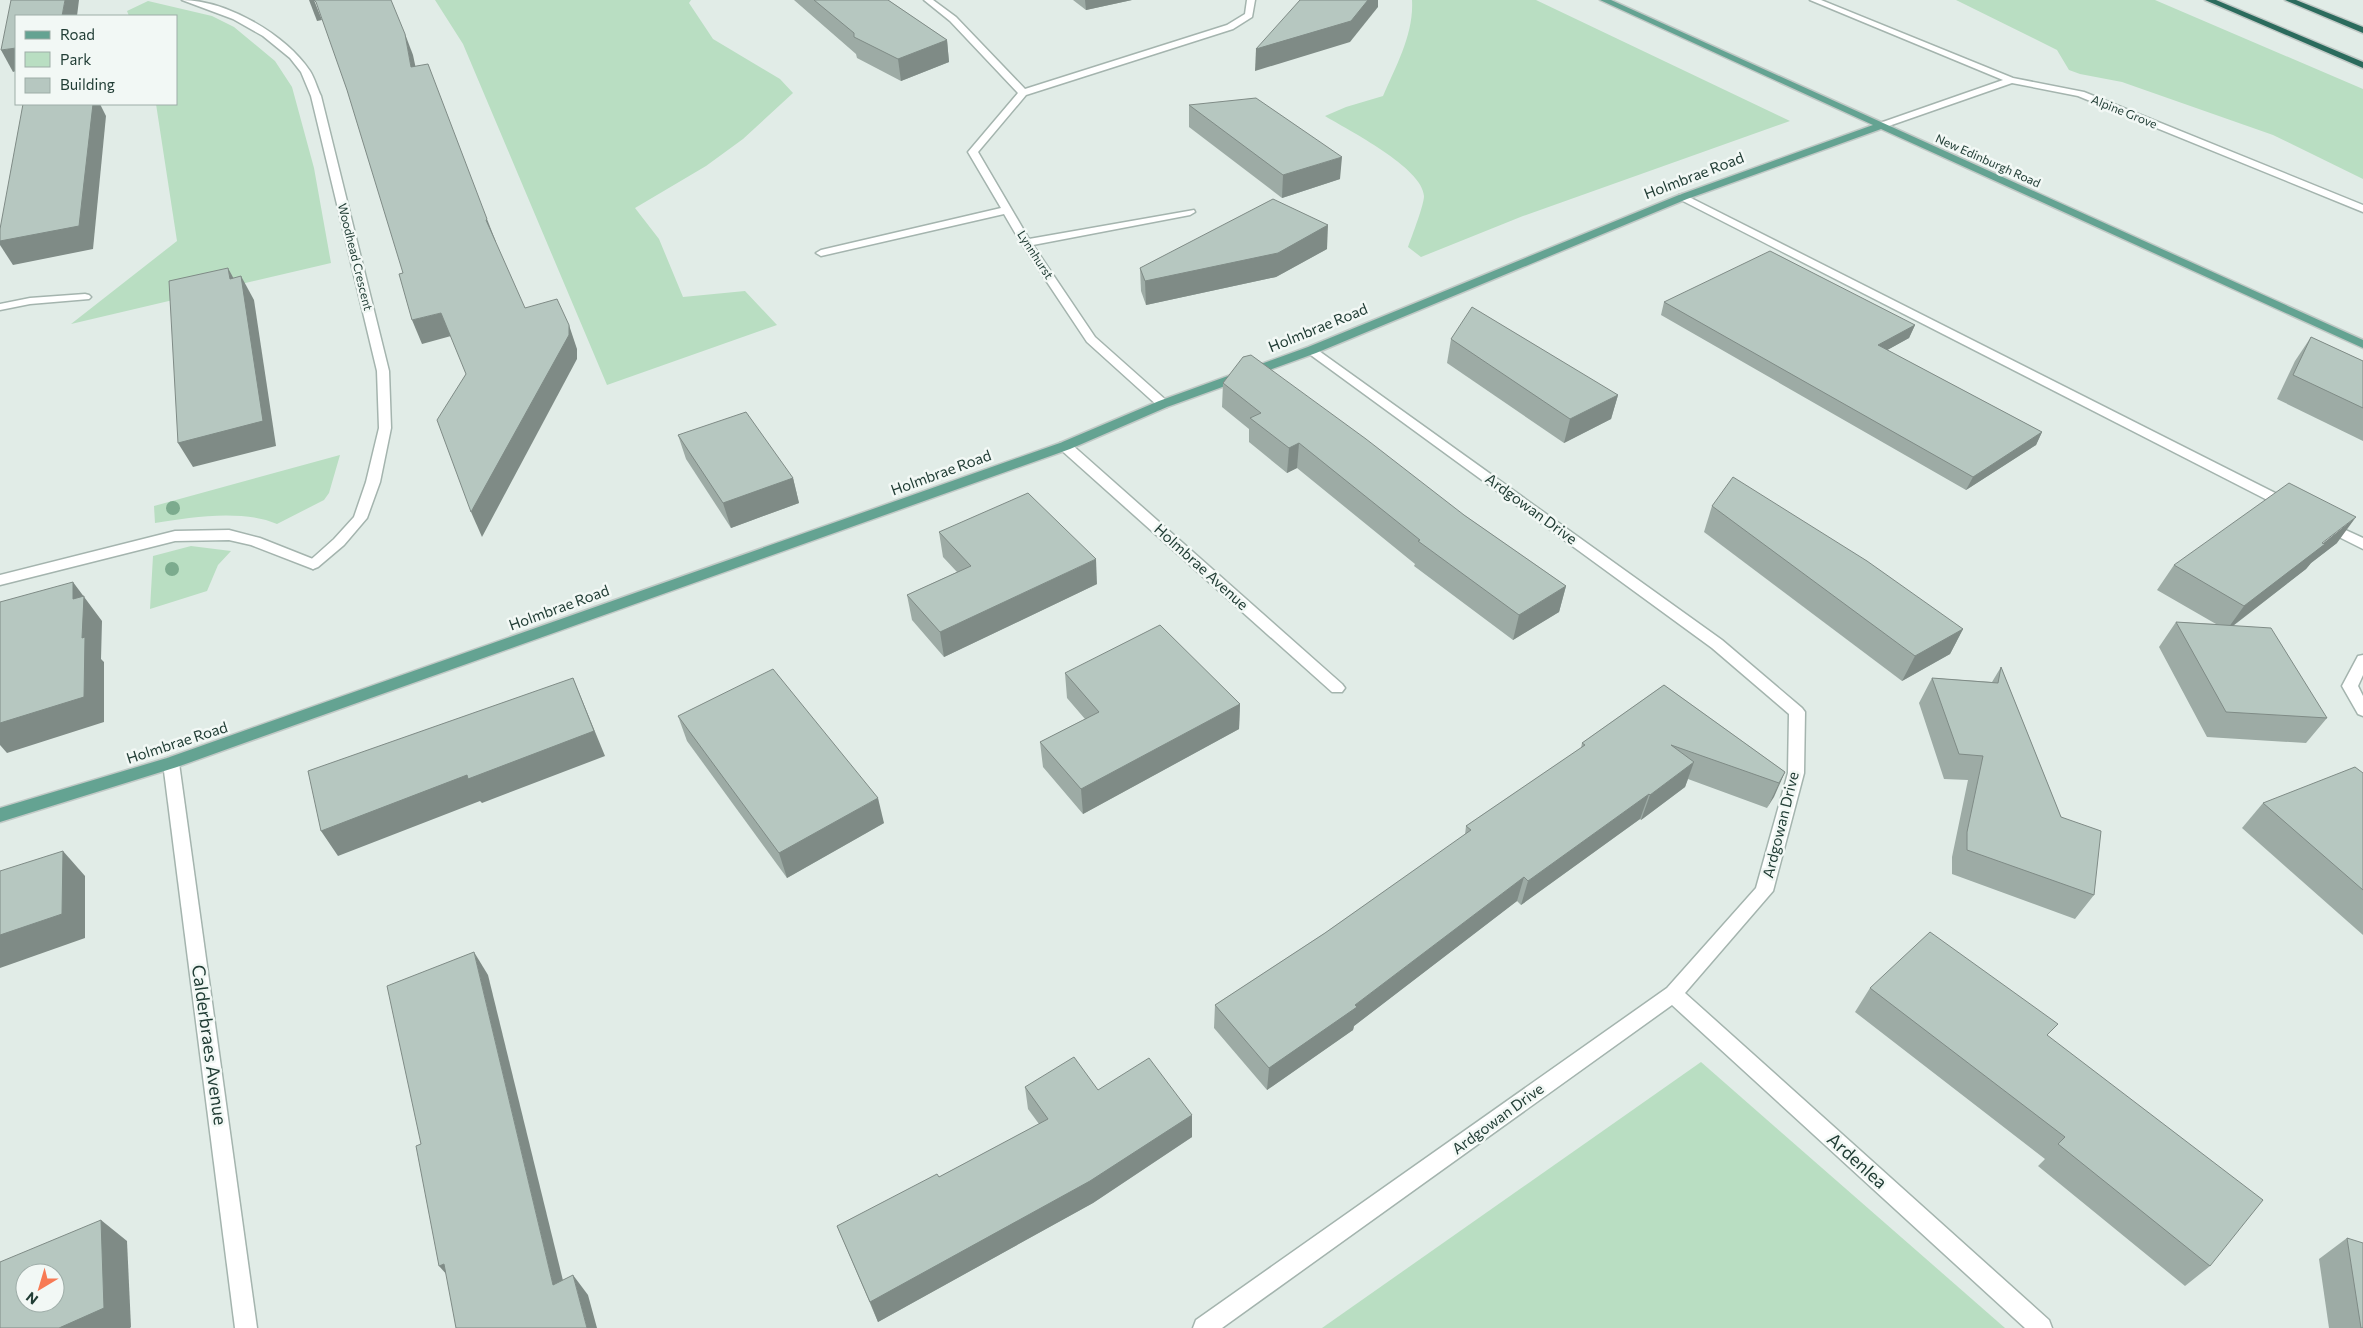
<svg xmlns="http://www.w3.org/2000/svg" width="2363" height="1328" font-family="Commissioner,sans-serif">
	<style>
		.green { fill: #b9dec2 }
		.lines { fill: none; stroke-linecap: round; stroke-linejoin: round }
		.service-casing { stroke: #a4b4ae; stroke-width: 3 }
		.minor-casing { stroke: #a4b4ae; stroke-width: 3 }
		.primary-casing { stroke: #c1c9c6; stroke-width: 3 }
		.motorway-casing { stroke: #c1c9c6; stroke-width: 3 }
		.service { fill: #fff; fill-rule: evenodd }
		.minor { fill: #fff; fill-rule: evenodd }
		.primary { fill: #64a392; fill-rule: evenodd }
		.motorway { fill: #2b6b5d; fill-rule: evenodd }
		.tree { fill: #7cab8e }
		.wall { fill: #9daba5 }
		.shaded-wall { fill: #7f8b86 }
		.building { fill: #b6c7c0; stroke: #7f8b86; fill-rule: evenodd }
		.labels { text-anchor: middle; stroke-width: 5; stroke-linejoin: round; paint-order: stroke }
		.far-street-label { font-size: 12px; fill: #213d35; stroke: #f2f8f5 }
		.street-label { font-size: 15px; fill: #213d35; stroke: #f2f8f5 }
		.near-street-label { font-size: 18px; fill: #213d35; stroke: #f2f8f5 }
	</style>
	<rect width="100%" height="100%" fill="#e1ece7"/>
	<g class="green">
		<path d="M435,0h256l-2,3 24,36 67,40 13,14 -50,46 -37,27 -71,42 24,31 24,58 62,-6 32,34 -170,60 -144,-341z"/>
		<path d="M1412,0h124l254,121 -267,95 -102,41 -13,-10c4,-11 16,-42 16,-51 -1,-28 -76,-66 -99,-80l21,-9 37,-11c13,-30 31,-62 29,-96z"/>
		<path d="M1956,0h199l208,89v90l-90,-44 -151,-53 -42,-8 -11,-4 -12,-20z"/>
		<path d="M148,1l64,15 22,11 41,34 17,26 22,81 17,95 -260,61 106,-83 -21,-137h20v-88h-47l-2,-5z"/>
		<path d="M340,455l-11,38 -5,7 -47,24c-35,-15 -86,-7 -122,-1l-1,-17z"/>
		<path d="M191,546l40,5 -13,14 -11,26 -57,18 3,-53z"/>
		<path d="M1701,1062l304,266h-683z"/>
	</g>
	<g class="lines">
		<g class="service-casing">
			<g id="service">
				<path d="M1683,194l610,308 2,3 -7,4 -5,-1 -604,-309v-4z"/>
				<path d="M85,294l4,1 2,2 -2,2 -59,5 -30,6v-6l30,-6z"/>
				<path d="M2326,521l37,17v11l-42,-21 -2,-3 2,-3z"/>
				<path d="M229,530l31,8 58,23 2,3 -7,5 -62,-24 -22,-5 -54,1 -175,44v-10l175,-44z"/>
			</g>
		</g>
		<g class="minor-casing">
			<g id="minor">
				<path d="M182,0c44,0 103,34 128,71 5,8 7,17 11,25l68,275 2,57 -11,54 -13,36 -23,27 -26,22 -5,2 -7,-5 28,-25 20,-22 12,-35 13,-54 -2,-57 -66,-275 -10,-24 -11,-14 -27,-22 -30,-17z"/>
				<path d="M924,0h9l23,17 69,72 202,-64 18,-11 2,-14h8l-3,17 -19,12 -207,66 -48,57 51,87 165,-29 1,2 -5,3 -157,30 62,92 72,64 2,3 -2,3h-8l-72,-65 -66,-99 -17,-29 -183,42 -5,-3 5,-3 180,-42 -33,-56 50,-59 -68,-72z"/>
				<path d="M1810,0h11l192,78 71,14 279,113v7l-285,-116 -66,-13 -129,45h-6v-4l126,-44z"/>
				<path d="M1312,346l410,294 80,68 3,4 -1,61 -31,118 -88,102 364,327 3,8h-27l-353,-323 -450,323h-29l3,-8 471,-332 89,-100 32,-115 1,-59 -77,-66 -404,-295 -2,-3z"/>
				<path d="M1065,442l5,1 272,241 3,4 -3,4h-10l-272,-243 -1,-3 1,-3z"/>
				<path d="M2363,655v20l-5,11 5,10v20l-5,-2 -16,-28 16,-30z"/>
				<path d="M171,757l6,2 2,4 78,565h-22l-72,-565 2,-4z"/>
			</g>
		</g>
		<g class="primary-casing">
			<path id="primary" d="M1600,0h11l752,340v8l-482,-219 -194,70 -371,154 -149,54 -97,42 -893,318 -177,55v-14l167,-50 893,-315 99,-42 149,-54 371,-152 194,-70z"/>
		</g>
		<g class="motorway-casing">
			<g id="motorway">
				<path d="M2205,0h11l147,62v6z"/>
				<path d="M2285,0h11l67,27v6z"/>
			</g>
		</g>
		<use href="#service" class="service"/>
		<use href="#minor" class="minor"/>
		<use href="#primary" class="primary"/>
		<use href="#motorway" class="motorway"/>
	</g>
	<g class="tree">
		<circle cx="173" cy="508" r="7"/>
		<circle cx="172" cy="569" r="7"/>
	</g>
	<g class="wall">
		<path d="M794,0h94l59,40 2,22 -48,19 -44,-23 -1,-4z"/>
		<path d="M1073,0h59l-46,10z"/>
		<path d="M1189,105l151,74 -58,19 -93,-71z"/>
		<path d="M1327,249l-51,28 -130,28 -5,-14 -1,-23z"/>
		<path d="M1664,302l251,23 -6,13 -22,12 155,82 -6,13 -70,45 -305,-175z"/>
		<path d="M2311,337l52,24v80l-86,-42 18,-38z"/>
		<path d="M1451,339l167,56 -7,24 -47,24 -117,-80z"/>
		<path d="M1223,383l241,132 102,71 -7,26 -46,28 -99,-74 1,-2 -118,-96 -10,5 -38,-31v-13l-27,-22z"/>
		<path d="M678,435l115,43 6,25 -68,25 -45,-69z"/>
		<path d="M1712,506l251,123 -13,25 -48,27 -198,-149z"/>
		<path d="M939,532l158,52 -153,73 -32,-37 -5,-25 50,-23 -14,-15z"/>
		<path d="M2337,543l-26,20 -5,6 -73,57 94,92 -21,25 -99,-6 -48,-90 17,-25 40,2 -59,-34 17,-25z"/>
		<path d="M2001,667l60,150 33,78 -19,24 -123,-45v-17l16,-77 -24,-1 -25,-76 13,-25 60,4z"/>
		<path d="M1065,673l175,31 -1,25 -156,85 -40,-47 -3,-25 45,-23 -18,-21z"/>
		<path d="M1664,685l121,87 -18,36 -79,-29 -3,8 -44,33 -1,-1 -119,86 -4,-4 -163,125 -1,4 -86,60 -53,-62 1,-23 110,-72 140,-98 1,-9 115,-78 1,-5z"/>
		<path d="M678,716l206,107 -97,55 -100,-137z"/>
		<path d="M2363,773v162l-121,-107 21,-25z"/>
		<path d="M1870,988l178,48 162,230 -25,20 -147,-120 7,-7 -190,-147z"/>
		<path d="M1025,1087l73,3 94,47 -99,66 -215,119 -41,-96 102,-49 100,-53 -11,-15z"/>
		<path d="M2347,1238l16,90h-34l-10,-69z"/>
	</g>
	<g class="shaded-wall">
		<path d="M65,0h14l-2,16h-15z"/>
		<path d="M309,0h5l8,20 -5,1z"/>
		<path d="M1085,0h47l-46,10z"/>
		<path d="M1368,0h10v7l-28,35 -95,29 1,-22z"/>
		<path d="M405,34l8,21 7,33 -9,-21z"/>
		<path d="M947,40l2,22 -48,19 -3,-22z"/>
		<path d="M16,48v23l-3,1 -12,-22z"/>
		<path d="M90,104h10l6,12 -13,133 -80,16 -13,-20v-4z"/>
		<path d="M1342,157l-2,22 -58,19 1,-23z"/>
		<path d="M487,219l9,23 -2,1 -8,-23z"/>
		<path d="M1328,225l-1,24 -51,28 -130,28 -1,-24z"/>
		<path d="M228,268l13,24 -11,-13z"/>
		<path d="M241,276l13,24 22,146 -83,21 -15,-24z"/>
		<path d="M441,313l10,23 -29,8 -10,-24z"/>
		<path d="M569,325l8,24v10l-95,178 -11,-25z"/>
		<path d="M1915,325l-6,13 -36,20 5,-13z"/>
		<path d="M1618,395l-7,24 -47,24 6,-24z"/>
		<path d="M2042,432l-6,13 -70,45 7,-13z"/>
		<path d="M1299,443l-2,25 -10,5 2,-25z"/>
		<path d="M793,478l6,25 -68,25 -8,-25z"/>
		<path d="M2356,517l-19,26 -26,20 -5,6 -80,62 18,-25z"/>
		<path d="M1096,559l1,25 -153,73 -4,-25z"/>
		<path d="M73,582l29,39 -1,38 3,3v60l-97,31 -7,-8v-22l82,-85 -9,-39z"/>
		<path d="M1566,586l-7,26 -46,28 6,-25z"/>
		<path d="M1963,629l-13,25 -48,27 13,-25z"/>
		<path d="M573,678l32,78 -123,47 -2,-2 -142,55 -17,-25z"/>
		<path d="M1240,704l-1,25 -156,85 -2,-25z"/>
		<path d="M1694,762l-9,25 -44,33 9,-25z"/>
		<path d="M1785,772l-11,25 -7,11 12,-25z"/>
		<path d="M1649,794l-9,25 -119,86 7,-24z"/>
		<path d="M878,798l6,25 -97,55 -8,-25z"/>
		<path d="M63,851l22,25v62l-85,30v-33z"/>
		<path d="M1524,877l-7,24 -163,125 -1,4 -86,60 2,-22 86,-63z"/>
		<path d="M474,952l14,23 81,330 -16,-20z"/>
		<path d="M1192,1115v22l-99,66 -215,119 -8,-20z"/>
		<path d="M101,1220l26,21 4,86 -1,1h-71z"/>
		<path d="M444,1264l13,22 -18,-20z"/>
		<path d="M573,1275l15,20 9,33h-10z"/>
	</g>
	<g class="building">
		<path d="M11,0h54l-3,16h-46v32l-15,2z"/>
		<path d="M314,0h77l14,34 6,33 17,-3 59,155 -1,1 39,88 32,-9 12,26v10l-98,177 -34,-92 29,-46 -25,-61 -29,7 -13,-46 4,-1 -56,-183 -31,-88z"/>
		<path d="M814,0h74l59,40 -49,19 -44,-22v-4z"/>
		<path d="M1300,0h68l-17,21 -95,28z"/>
		<path d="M1256,98l86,59 -59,18 -94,-70z"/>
		<path d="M23,104h70l-14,122 -79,15v-12z"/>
		<path d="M1273,199l55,26 -50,28 -133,28 -5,-13z"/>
		<path d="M1770,251l145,74 -37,20 164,87 -69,45 -309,-175z"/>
		<path d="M228,268l2,11 11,-3 22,145 -85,22 -9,-162z"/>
		<path d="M1472,307l146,88 -48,24 -119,-80z"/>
		<path d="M2311,337l52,24v47l-70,-33z"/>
		<path d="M1251,355l115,84 98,76 102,71 -47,29 -101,-74 2,-1 -121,-97 -10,5 -39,-30 11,-5 -38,-30 20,-26z"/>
		<path d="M746,412l47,66 -70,25 -45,-68z"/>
		<path d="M1733,477l134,84 96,68 -48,27 -203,-150z"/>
		<path d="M2289,483l67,34 -34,26 3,1 -81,62 -70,-41z"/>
		<path d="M1028,493l68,66 -156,73 -33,-37 64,-29 -32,-34z"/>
		<path d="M73,582v17l11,-3 -2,42 3,-1 -1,60 -84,26v-121z"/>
		<path d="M2176,622l95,6 56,90 -101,-6z"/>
		<path d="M1160,625l80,79 -159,85 -41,-47 59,-30 -34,-39z"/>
		<path d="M2001,667l60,150 40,14 -7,64 -127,-45v-18l16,-76 -24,-2 -27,-76 66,5z"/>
		<path d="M773,669l105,129 -99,55 -101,-137z"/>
		<path d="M573,678l21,53 -126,48 -1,-4 -146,56 -13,-60z"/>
		<path d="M1664,685l121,87 -6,11 -108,-38 23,17 -44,33 -1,-1 -121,87 -4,-4 -169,128 2,2 -88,61 -54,-63 110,-72 146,-103 -5,-4 119,-81 -3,-2z"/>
		<path d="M2355,767l8,6v117l-100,-87z"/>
		<path d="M63,851l-1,63 -62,21v-64z"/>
		<path d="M1930,932l128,92 -11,11 216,165 -53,66 -152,-122 7,-7 -195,-149z"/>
		<path d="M474,952l79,333 20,-10 14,53h-131l-12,-64 -5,2 -23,-120 5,-2 -34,-158z"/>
		<path d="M1074,1057l24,33 51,-32 43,57 -102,66 -220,121 -33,-76 100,-52 2,3 109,-58 -23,-32z"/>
		<path d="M101,1220l3,88 -45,20h-59v-66zM25,1273h30v30h-30z"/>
		<path d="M2347,1238l16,5v85h-2z"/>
	</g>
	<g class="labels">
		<g class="far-street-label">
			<text transform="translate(2124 112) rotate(22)" y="4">Alpine Grove</text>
			<text transform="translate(1988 161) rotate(24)" y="4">New Edinburgh Road</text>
			<text transform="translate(1035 255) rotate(57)" y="4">Lynnhurst</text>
			<text transform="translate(355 257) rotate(76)" y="4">Woodhead Crescent</text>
		</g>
		<g class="street-label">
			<text transform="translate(1694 176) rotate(-21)" y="5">Holmbrae Road</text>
			<text transform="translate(1318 328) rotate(-22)" y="5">Holmbrae Road</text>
			<text transform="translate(941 473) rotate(-20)" y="5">Holmbrae Road</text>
			<text transform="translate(1531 509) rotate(36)" y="5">Ardgowan Drive</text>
			<text transform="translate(1201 567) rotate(42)" y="5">Holmbrae Avenue</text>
			<text transform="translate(559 608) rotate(-20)" y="5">Holmbrae Road</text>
			<text transform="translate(177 743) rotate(-18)" y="5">Holmbrae Road</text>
			<text transform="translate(1781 825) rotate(-76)" y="5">Ardgowan Drive</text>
			<text transform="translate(1498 1119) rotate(-36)" y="5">Ardgowan Drive</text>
		</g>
		<g class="near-street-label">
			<text transform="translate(209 1045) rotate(82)" y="6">Calderbraes Avenue</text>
			<text transform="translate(1857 1161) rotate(42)" y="6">Ardenlea</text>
		</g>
	</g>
	<rect x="15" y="15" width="162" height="90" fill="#f2f8f5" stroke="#9eada8"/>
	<rect x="25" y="31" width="25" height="8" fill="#64a392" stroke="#9eada8"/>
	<text x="60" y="40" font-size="15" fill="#213d35">Road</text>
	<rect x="25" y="52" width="25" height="15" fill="#b9dec2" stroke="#9eada8"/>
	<text x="60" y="65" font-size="15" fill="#213d35">Park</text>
	<rect x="25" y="78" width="25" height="15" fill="#b6c7c0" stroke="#9eada8"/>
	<text x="60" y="90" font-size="15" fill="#213d35">Building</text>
	<g transform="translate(40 1288) rotate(218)"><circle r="24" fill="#f2f8f5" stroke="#9eada8"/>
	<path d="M0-4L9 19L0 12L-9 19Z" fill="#f77a54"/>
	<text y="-8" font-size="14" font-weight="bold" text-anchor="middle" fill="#213d35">N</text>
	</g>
</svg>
